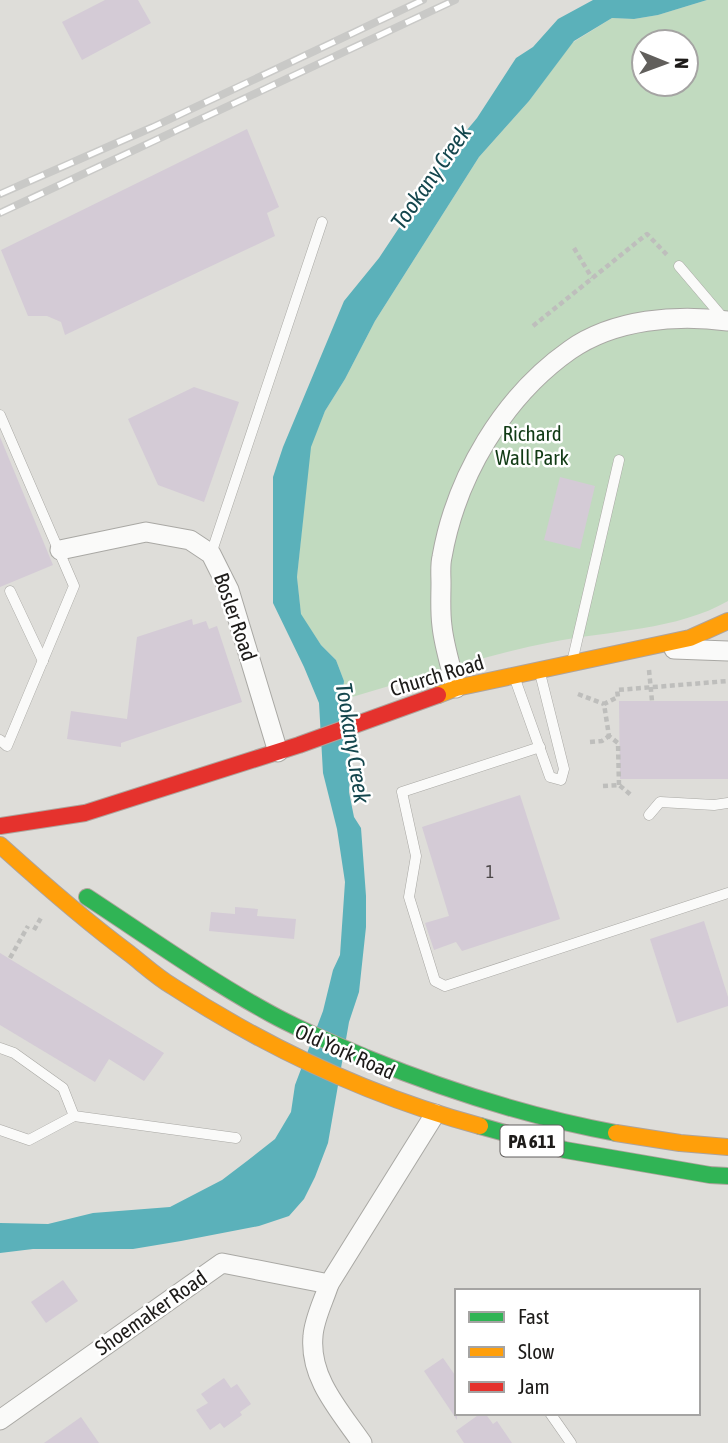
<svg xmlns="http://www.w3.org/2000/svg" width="728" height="1443" font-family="'Asap Condensed',sans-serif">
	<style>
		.green { fill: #c1dabf; fill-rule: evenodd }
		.water { fill: #5bb1ba }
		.building { fill: #d4cbd6 }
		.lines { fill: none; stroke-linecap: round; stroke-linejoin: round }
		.lane-casing { stroke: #a9a8a4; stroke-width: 11 }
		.street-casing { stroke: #a9a8a4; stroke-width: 21 }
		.fast-casing { stroke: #aea39c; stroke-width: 18 }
		.slow-casing { stroke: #aea39c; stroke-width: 18 }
		.jam-casing { stroke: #aea39c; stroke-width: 18 }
		.path { stroke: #bebebc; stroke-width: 4.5; stroke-dasharray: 5 3.5; stroke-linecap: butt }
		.lane { stroke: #fafaf9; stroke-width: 10 }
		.street { stroke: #fafaf9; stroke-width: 19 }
		.fast { stroke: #30b455; stroke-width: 16 }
		.slow { stroke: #ff9f0a; stroke-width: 16 }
		.jam { stroke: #e5322d; stroke-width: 16 }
		.rail-casing { stroke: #c9c9c7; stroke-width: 8 }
		.rail { stroke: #fff; stroke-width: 5; stroke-dasharray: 16; stroke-linecap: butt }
		.path-bridge { stroke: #bebebc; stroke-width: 4.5; stroke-dasharray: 5 3.5; stroke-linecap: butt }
		.labels { text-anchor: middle; stroke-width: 5; stroke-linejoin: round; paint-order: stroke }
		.number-label { font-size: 18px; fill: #4b4748 }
		.shield { fill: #fff; stroke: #615f5e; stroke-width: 2 }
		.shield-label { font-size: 19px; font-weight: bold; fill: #1d1b19 }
		.park-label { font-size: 21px; fill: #113b15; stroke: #fff }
		.street-label { font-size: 21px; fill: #1d1b19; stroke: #fff }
		.water-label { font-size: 23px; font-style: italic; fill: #14464d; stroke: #fff }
	</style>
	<rect width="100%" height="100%" fill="#deddd9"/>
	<path class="green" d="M707,0h21v601c-50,29 -120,30 -176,41 -72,14 -140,38 -210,58l2,-19 -8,-21 -15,-15 -20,-30 -4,-38 13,-130 15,-36 20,-32 30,-58 104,-164 50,-56 43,-58 40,-25 22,1 24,-4zM644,42h42v42h-42z"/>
	<path class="water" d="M593,0h114l-49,15 -24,4 -22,-1 -38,23 -45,60 -50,56 -104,164 -30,58 -20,32 -14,36 -14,130 4,37 20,31 15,15 8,21 -2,19 9,62 -2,30 5,25 7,11 5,68v31l-7,65 -10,30 -21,121 -13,34 -11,22 -15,17 -30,10 -78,15 -48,8h-100l-33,4v-30l48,1 45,-11 77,-6 52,-27 25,-19 28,-22 16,-27 4,-27 28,-74 10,-41 7,-15 5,-73 -8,-53 -14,-56 -4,-70 -15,-36 -31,-64v-126l10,-30 61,-146 35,-43 73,-110 25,-30 39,-60 17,-11 25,-28z"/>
	<g class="building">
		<path d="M105,0h33l13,23 -69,37 -20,-38z"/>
		<path d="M247,129l32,78 -12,6 8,23 -210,99 -4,-13 -14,-6h-19l-27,-66z"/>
		<path d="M194,387l45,15 -35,100 -46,-17 -30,-66z"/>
		<path d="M0,437l53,128 -53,22z"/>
		<path d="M560,477l35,9 -15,63 -36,-9z"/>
		<path d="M192,619l1,6 13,-4 3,8 8,-3 25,76 -121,41v4l-54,-8 4,-28 56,8 10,-82z"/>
		<path d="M619,701h109v78h-108z"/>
		<path d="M520,795l40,124 -98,32 -6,-9 -22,8 -9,-27 24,-7 -27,-89z"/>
		<path d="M235,907l23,2 -1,7 39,3 -2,20 -85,-8 2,-19 24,2z"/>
		<path d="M704,921l24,76v9l-51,17 -27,-84z"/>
		<path d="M0,953l164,100 -20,28 -35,-22 -14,23 -95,-57z"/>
		<path d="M63,1280l15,21 -32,22 -15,-21z"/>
		<path d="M443,1358l14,20v42l-33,-49z"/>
		<path d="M224,1378l7,10 6,-4 14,20 -11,8 2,3 -18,13 -4,-5 -10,7 -14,-20 12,-7 -7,-9z"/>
		<path d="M481,1413h4l8,11 4,-3 15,22h-48l-8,-12z"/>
		<path d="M81,1417l18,26h-55z"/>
	</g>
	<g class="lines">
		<g class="lane-casing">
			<g id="lane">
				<path d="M679,266l45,53"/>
				<path d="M0,415l74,171 -67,160 -7,-6"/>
				<path d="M211,554l111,-332"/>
				<path d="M10,591l33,70"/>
				<path d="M573,658l46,-198"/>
				<path d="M515,679l35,98 11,3 3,-11 -24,-96"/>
				<path d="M540,747l-138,45 14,64 -7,41 26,84 10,5 283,-93"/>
				<path d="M649,815l11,-13 54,3 14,-2"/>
				<path d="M0,1048l14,5 49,35 11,28 -45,24 -29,-10"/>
				<path d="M74,1116l162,22"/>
				<path d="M550,1413l21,30"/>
			</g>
		</g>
		<g class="street-casing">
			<g id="street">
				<path d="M60,550l86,-18 44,8 21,14 18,36 49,162"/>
				<path d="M674,649l54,2"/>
				<path d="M456,688c-5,-21 -12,-42 -14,-62 -2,-14 -1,-29 -1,-43 0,-8 -1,-18 1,-26 14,-80 61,-160 128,-207 44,-31 107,-36 158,-29"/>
				<path d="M329,1284c-5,16 -15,35 -16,52 -4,42 27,75 49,107"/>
				<path d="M0,1420l222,-157 107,21 106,-170"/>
			</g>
		</g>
		<g class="fast-casing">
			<g id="fast">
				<path d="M87,897c61,40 120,82 184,117 31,17 63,30 96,44 81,33 163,59 249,75"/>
				<path d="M480,1126l85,24 145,25 18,1"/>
			</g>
		</g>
		<g class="slow-casing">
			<g id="slow">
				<path d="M438,695l18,-7 234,-50 38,-17"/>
				<path d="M0,845c42,38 84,75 130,109 14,11 27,23 42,32 94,61 200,111 308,140"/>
				<path d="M616,1133l64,10 48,4"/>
			</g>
		</g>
		<g class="jam-casing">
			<path id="jam" d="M0,826l85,-13 214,-68 139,-50"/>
		</g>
		<g class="path">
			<path d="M574,248l18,30"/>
			<path d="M533,326l114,-92 22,23"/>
			<path d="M578,694l26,10"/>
			<path d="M590,742l12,-1 7,-5"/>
			<path d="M619,785l-1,-42 -9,-7 -5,-32 14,-7 -1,-7 111,-9"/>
			<path d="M603,786l16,-1 12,10"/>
			<path d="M34,930l8,-14"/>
			<path d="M10,958l18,-32"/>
		</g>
		<use href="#lane" class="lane"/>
		<use href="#street" class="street"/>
		<use href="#fast" class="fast"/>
		<use href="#slow" class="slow"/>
		<use href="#jam" class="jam"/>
		<g class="rail-casing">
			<g id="rail">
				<path d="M0,194l153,-67 270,-127"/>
				<path d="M0,213l455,-213"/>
			</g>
		</g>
		<use href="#rail" class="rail"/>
		<path class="path-bridge" d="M649,670l3,31"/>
	</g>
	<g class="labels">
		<g class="number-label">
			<text x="490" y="878">1</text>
		</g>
		<rect class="shield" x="500.5" y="1125.5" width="63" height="31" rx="5"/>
		<g class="shield-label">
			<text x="532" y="1148">PA 611</text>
		</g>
		<g class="park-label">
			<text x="532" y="441">Richard<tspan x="532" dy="24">Wall Park</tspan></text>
		</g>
		<g class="street-label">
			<text transform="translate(235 617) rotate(71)" y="7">Bosler Road</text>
			<text transform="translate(437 676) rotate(-17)" y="7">Church Road</text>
			<text transform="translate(345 1052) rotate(24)" y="7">Old York Road</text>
			<text transform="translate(151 1313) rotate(-35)" y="7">Shoemaker Road</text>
		</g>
		<g class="water-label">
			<text transform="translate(431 177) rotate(-55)" y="8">Tookany Creek</text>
			<text transform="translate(353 743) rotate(81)" y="8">Tookany Creek</text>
		</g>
	</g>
	<rect x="455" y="1289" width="245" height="126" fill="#ffffff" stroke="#a5a4a3" stroke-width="2"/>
	<rect x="469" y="1312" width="35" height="10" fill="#30b455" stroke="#a5a4a3" stroke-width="2"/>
	<text x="518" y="1324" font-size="21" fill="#1d1b19">Fast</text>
	<rect x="469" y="1347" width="35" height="10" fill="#ff9f0a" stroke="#a5a4a3" stroke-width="2"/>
	<text x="518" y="1359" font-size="21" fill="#1d1b19">Slow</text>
	<rect x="469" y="1382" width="35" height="10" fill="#e5322d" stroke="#a5a4a3" stroke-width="2"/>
	<text x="518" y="1394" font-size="21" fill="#1d1b19">Jam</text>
	<g transform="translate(665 63) rotate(91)"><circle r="33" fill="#ffffff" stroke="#a5a4a3" stroke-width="2"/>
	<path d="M0-5L12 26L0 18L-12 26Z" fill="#615f5c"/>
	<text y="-10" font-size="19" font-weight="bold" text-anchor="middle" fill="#1d1b19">N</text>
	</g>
</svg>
